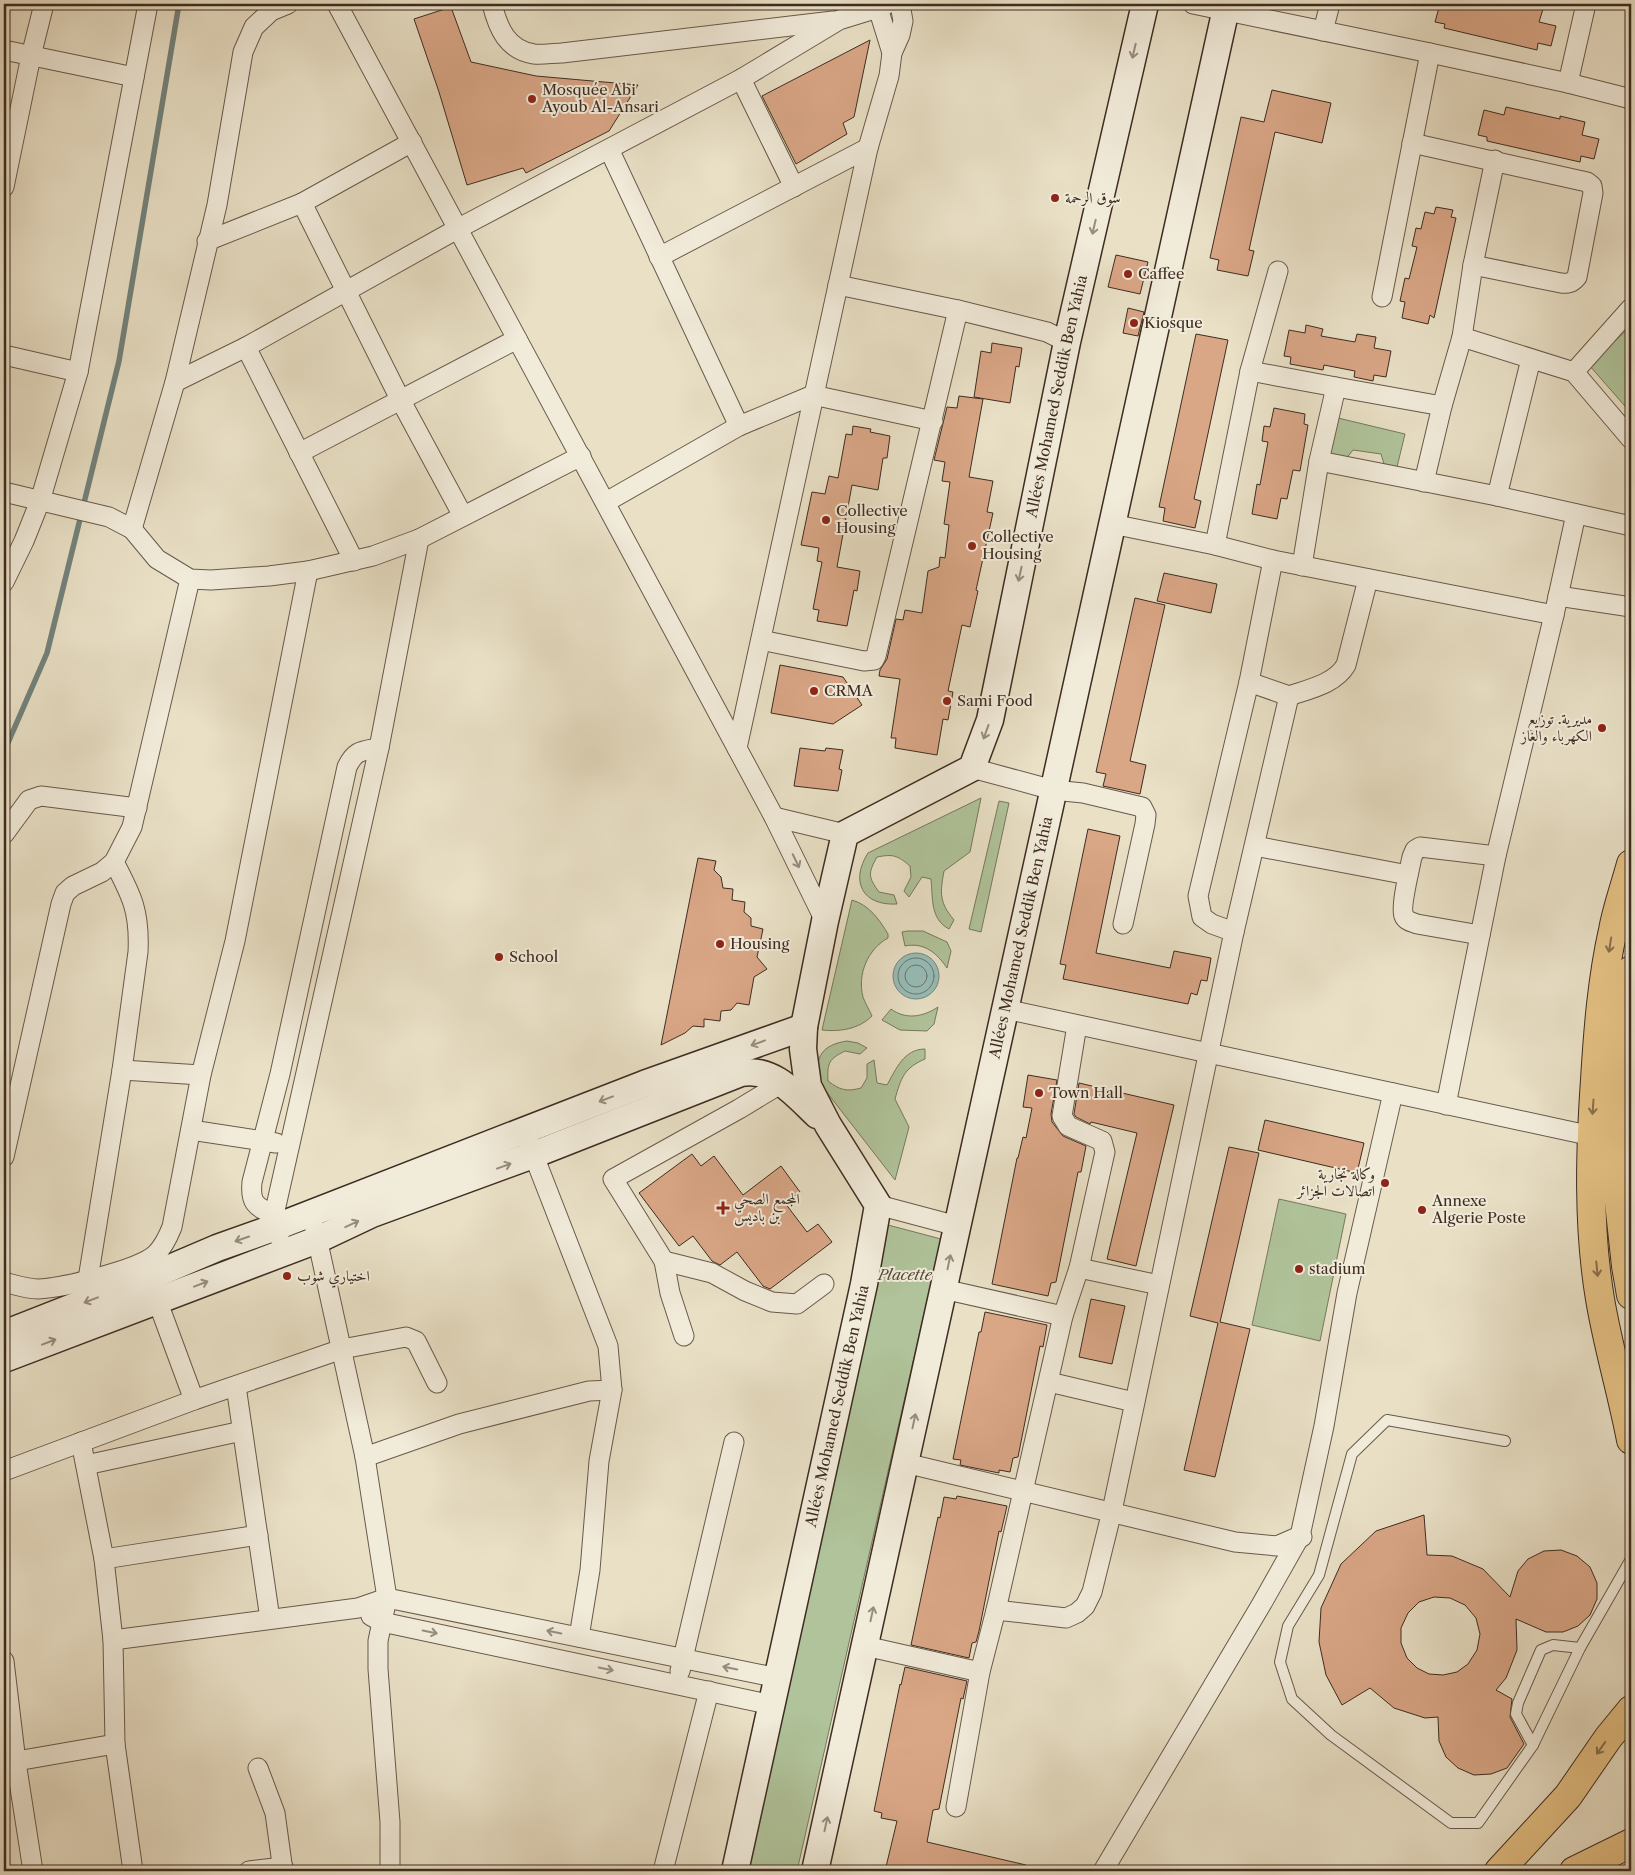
<svg xmlns="http://www.w3.org/2000/svg" width="1635" height="1875" font-family="'Libre Caslon Text',Amiri,serif">
	<style>
		.green { fill: #b0c39a; stroke: #77785e }
		.water { fill: #97bdb8; stroke: #73837c }
		.lines { fill: none; stroke-linecap: round; stroke-linejoin: round }
		.shore { stroke: #6a746c; stroke-width: 1 }
		.stream { stroke: #73837c; stroke-width: 5.5 }
		.building { fill: #d9a686; stroke: #3e2c21; fill-rule: evenodd }
		.lane-casing { stroke: #69594a; stroke-width: 12 }
		.street-casing { stroke: #69594a; stroke-width: 21 }
		.secondary-casing { stroke: #3e2c21; stroke-width: 29 }
		.primary-casing { stroke: #3e2c21; stroke-width: 30 }
		.lane { stroke: #f1ebda; stroke-width: 10 }
		.street { stroke: #f1ebda; stroke-width: 19 }
		.secondary { stroke: #f1ebda; stroke-width: 26 }
		.primary { stroke: #e4c083; stroke-width: 28 }
		.oneway { stroke: #988c7e }
		.oneway2 { stroke: #896f4d }
		.poi-dot { fill: #8f2418; stroke: #f1ebda; stroke-width: 2 }
		.labels { text-anchor: middle; stroke-width: 4; stroke-linejoin: round; paint-order: stroke }
		.poi-label { font-size: 15px; fill: #3e2c21; stroke: #f1ebda; text-anchor: start }
		.street-label { font-size: 15px; fill: #3e2c21; stroke: #f1ebda }
		.park-label { font-size: 15px; font-style: italic; fill: #554a39; stroke: #f1ebda }
	</style>
	<rect width="100%" height="100%" fill="#e9e0c6"/>
	<filter id="stains"><feTurbulence type="fractalNoise" baseFrequency=".004" numOctaves="4"/><feColorMatrix values="0 0 0 0 .2 0 0 0 0 .09 0 0 0 0 .02 0 0 0 .5 -.17"/></filter>
	<radialGradient id="worn" r=".72"><stop offset=".6" stop-color="#630" stop-opacity="0"/><stop offset="1" stop-color="#630" stop-opacity=".3"/></radialGradient>
	<g class="green">
		<path d="M1631,326v87l-42,-48z"/>
		<path d="M1338,418l67,16 -8,33 -13,-3 -3,-10 -28,-4 -8,10 -16,-4z"/>
		<path d="M981,798l-11,54 -26,19c-4,22 -5,31 10,49l-5,9c-19,-10 -16,-31 -18,-50l-9,-2 -13,20 -5,-6 7,-14 -1,-11c-13,-11 -17,-12 -33,-9 -9,16 -9,20 2,35l15,3 3,9c-35,2 -47,-23 -29,-51z"/>
		<path d="M999,801l10,2 -28,129 -12,-3z"/>
		<path d="M852,900c17,5 27,19 36,34v4c-20,11 -31,36 -25,59 2,6 6,12 9,19 -13,13 -32,16 -50,14z"/>
		<path d="M907,931h16l24,11 4,9 -4,17c-10,-15 -23,-26 -42,-22l-3,-14z"/>
		<path d="M938,1007l-4,17 -7,7 -27,-1 -18,-10 9,-11c15,11 32,8 47,-2z"/>
		<path d="M847,1041l11,2 9,5 -7,6 -15,-3c-16,8 -18,12 -17,30 12,9 18,11 33,7l6,-10v-14l7,-4 3,23 10,2c9,-16 17,-36 38,-36v10c-21,9 -24,19 -30,40l14,28 -14,53 -77,-99c-3,-25 4,-36 29,-40z"/>
		<path d="M1279,1199l67,15 -26,127 -68,-16z"/>
		<path d="M888,1225l53,14 -144,632h-51z"/>
	</g>
	<circle class="water" cx="916" cy="976" r="23"/>
	<g class="lines">
		<g class="shore">
			<circle cx="916" cy="976" r="18"/>
			<circle cx="916" cy="976" r="11"/>
		</g>
		<path class="stream" d="M4,752l43,-99 72,-292 60,-357"/>
	</g>
	<g class="building">
		<path d="M1440,4h80l23,5 -4,13 17,4 -5,20 -13,-3 -1,7 -93,-22 1,-4 -10,-2z"/>
		<path d="M451,7l20,55 65,14 102,9 -29,46 -83,42 -3,-5 -56,17 -28,-93 -25,-73z"/>
		<path d="M870,40l-16,77 -11,6 4,11 -51,30 -34,-68z"/>
		<path d="M1272,90l59,13 -9,40 -47,-11 -26,118 5,1 -6,25 -31,-6 2,-10 -9,-2 31,-141 23,5z"/>
		<path d="M1506,107l54,12v-3l25,6 -3,13 17,4 -5,20 -13,-3 -1,6 -93,-21v-4l-9,-2 6,-25 20,5z"/>
		<path d="M1436,207l17,3 -2,7 5,1 -22,100 -4,-3 -2,9 -26,-6 3,-16 -5,-1 5,-23 4,1 8,-32 -5,-1 4,-18 5,1 4,-17 9,2z"/>
		<path d="M1116,255l32,7 -8,32 -32,-7z"/>
		<path d="M1128,308l16,4 -6,24 -15,-3z"/>
		<path d="M1306,325l17,4 -2,7 34,6 2,-8 19,3 -2,11 17,3 -5,26 -12,-2 -1,6 -19,-4 1,-6 -31,-6 -1,5 -33,-6 1,-7 -7,-1 5,-26 16,3z"/>
		<path d="M1196,334l32,6 -34,159 7,2 -6,27 -32,-7 2,-13 -6,-1z"/>
		<path d="M992,343l30,5 -3,19 -3,-1 -6,37 -36,-6 7,-46 10,2z"/>
		<path d="M959,396l24,3 -14,78 24,4 -6,31 6,1 -17,77 2,1 -8,36 -8,-2 -14,66 5,1 -5,28 -5,-1 -6,36 -42,-7 1,-10h-5l9,-59 -21,-3 1,-6 7,-11 9,-40 7,1 2,-10 17,3 6,-42 11,-4 1,-10 5,1 4,-33 -5,-1 6,-42 -8,-1 3,-19 -11,-2 13,-53 10,1z"/>
		<path d="M1274,408l31,6 -1,10 4,1 -8,46 -7,-1 -6,29 -6,-1 -4,21 -25,-5 5,-30 3,1 8,-43 -6,-1 2,-15 6,1z"/>
		<path d="M853,426l18,3 -1,3 20,4 -3,22h-4l-5,32 -26,-5 -15,82 23,4 -3,20 -3,-1 -7,36 -30,-5 2,-11 -6,-1 9,-47 -5,-1 2,-13 -18,-3 11,-53 13,2 4,-18 9,2 8,-44 6,1z"/>
		<path d="M1164,573l53,11 -6,29 -54,-12z"/>
		<path d="M1135,598l30,7 -35,156 16,4 -6,29 -37,-8 3,-12 -10,-2z"/>
		<path d="M780,665l63,12 19,28 -29,19 -62,-11z"/>
		<path d="M800,748l25,3 1,-3 17,2 -4,19 3,1 -4,21 -44,-5z"/>
		<path d="M1088,829l32,7 -24,117 74,15 4,-17 37,7 -4,23 -6,-1 -4,15 -6,-2 -3,11 -125,-25 3,-14 -6,-1z"/>
		<path d="M698,858l18,3 -2,9 7,7 2,11 10,1 -1,11 13,2 -1,10 7,6v8l12,3 -6,28 10,12 -13,8 -5,28 -12,-2 -6,7 -10,1 -1,10 -16,-2v8l-11,-1 -8,7 -24,12z"/>
		<path d="M1028,1075l29,5 -6,34 1,8 11,14 23,10 -5,26h-3l-22,110 -5,1 -3,13 -56,-12 25,-126h1l5,-21 3,1 6,-30 -9,-1z"/>
		<path d="M1079,1083l95,22 -38,161 -29,-7 30,-126 -46,-11 -1,2 -14,-7 -2,-3z"/>
		<path d="M1265,1120l99,23 -7,30 -99,-23z"/>
		<path d="M1229,1147l30,6 -39,169 30,7 -35,148 -31,-7 34,-147 -28,-7z"/>
		<path d="M692,1154l9,12 13,-10 29,39 38,-29 19,26 -15,11 22,29 11,-8 14,18 -62,47 -7,-3 -26,-34 -17,13 -8,-4 -19,-25 -14,10 -40,-53z"/>
		<path d="M1091,1299l34,7 -13,58 -33,-7z"/>
		<path d="M985,1312l62,13 -4,22 -3,-1 -22,111 -5,1 -3,14 -11,-2v3l-39,-8 1,-5 -8,-1 26,-127h2z"/>
		<path d="M957,1496l50,10 -6,26 -2,-1 -20,100 -3,11 -4,1 -3,15 -58,-13 27,-128 2,1 4,-21 12,2z"/>
		<path d="M1424,1515l3,40 25,1 31,13 27,28 8,-26 10,-12 16,-8 17,-1 16,6 13,11 7,16v16l-7,16 -12,11 -15,6h-17l-30,-13 1,31 -11,28 -10,12 16,9 -2,18 14,27 -17,24 -16,6 -17,1 -16,-7 -12,-11 -7,-16 -1,-24 -13,1 -31,-10 -24,-20 -28,17 -16,-30 -7,-33 2,-34 20,-44 35,-33zM1434,1597l16,1 15,7 11,13 4,16 -3,16 -9,14 -11,8 -14,3 -14,-1 -12,-6 -10,-10 -6,-15v-15l7,-15 11,-11z"/>
		<path d="M905,1667l62,14 -4,18 -2,-1 -22,111 -6,1 -6,32 99,23v6h-141l12,-50 -16,-3 1,-5 -8,-2 26,-127 1,1z"/>
	</g>
	<g class="lines">
		<g class="lane-casing">
			<g id="lane">
				<path d="M1505,1441l-118,-21 -35,34 -33,121 -31,51 -8,36 12,37 39,36 120,88h27l55,-78 47,-97 51,-89"/>
				<path d="M1533,1745l-17,-31 2,-11 23,-53 12,-5 27,3"/>
			</g>
		</g>
		<g class="street-casing">
			<g id="street">
				<path d="M337,4l437,813 51,104"/>
				<path d="M492,4c6,24 15,46 42,50 9,1 19,-1 28,-1l271,-32"/>
				<path d="M879,4l-1,4 14,45"/>
				<path d="M1193,4l237,49 138,30 63,16"/>
				<path d="M1323,31l7,-27"/>
				<path d="M4,50l130,27"/>
				<path d="M741,79l53,108"/>
				<path d="M1568,83l18,-79"/>
				<path d="M1412,143l175,39 5,4 1,7 -16,84c-5,6 -9,7 -16,6l-88,-18"/>
				<path d="M609,149l130,277"/>
				<path d="M4,187l27,-131 13,-52"/>
				<path d="M302,203l99,198 62,115"/>
				<path d="M207,241l95,-38 110,-61"/>
				<path d="M659,257l209,-109"/>
				<path d="M838,285l120,25 89,22 20,10"/>
				<path d="M1382,297l48,-244"/>
				<path d="M1462,337l112,35 57,67"/>
				<path d="M4,355l74,17"/>
				<path d="M1250,371l86,16 -17,74 178,35 134,30"/>
				<path d="M1574,372l57,-64"/>
				<path d="M175,382l71,-35"/>
				<path d="M1336,387l106,19 -18,76"/>
				<path d="M1442,406l20,-69 11,-72 22,-105"/>
				<path d="M299,453l218,-114"/>
				<path d="M4,492l105,25 23,12 25,30 33,20 21,1 58,-4 39,-5 65,-15 46,-17 162,-83"/>
				<path d="M1497,496l34,-137"/>
				<path d="M606,502l133,-76 74,-31 120,26"/>
				<path d="M1112,524l103,21 58,15 281,55 22,-101"/>
				<path d="M132,529l43,-147 42,-177 26,-153 11,-25 17,-16 17,-7"/>
				<path d="M1215,545l35,-174 28,-100"/>
				<path d="M354,561l-108,-214 213,-119 282,-149 98,-59 39,-12 9,-4"/>
				<path d="M1302,566l17,-105"/>
				<path d="M4,582l20,-41 16,-40 38,-129 70,-368"/>
				<path d="M1558,596l73,11"/>
				<path d="M761,640l103,21 10,-1 2,-4 82,-346"/>
				<path d="M1289,696c20,-7 46,-12 57,-31l22,-86"/>
				<path d="M737,748l131,-600 21,-72 3,-23 8,-18 3,-14 -3,-17"/>
				<path d="M972,768l81,22 30,3 59,14 4,8 -1,9 -22,100"/>
				<path d="M774,817l71,17"/>
				<path d="M4,834l25,-34 12,-4 96,12"/>
				<path d="M1255,846l153,29"/>
				<path d="M1234,932l55,-236 -40,-14"/>
				<path d="M1480,935l-63,-11c-5,-2 -11,-3 -13,-8 -4,-8 6,-49 8,-59l3,-7 5,-3 76,9"/>
				<path d="M1005,1009l587,127 11,-1"/>
				<path d="M122,1070l79,5"/>
				<path d="M782,1083l-43,26 -126,70 51,82 48,12 33,18 27,11 25,2 27,-20"/>
				<path d="M1446,1105l50,-249 58,-241"/>
				<path d="M191,1130l85,13"/>
				<path d="M4,1157l57,-253 4,-11 8,-7 29,-14 12,-10 18,-35 58,-248"/>
				<path d="M878,1205l79,21"/>
				<path d="M274,1215c-19,-9 -24,-12 -22,-33l28,-108 67,-307c8,-17 15,-16 32,-19"/>
				<path d="M315,1229l50,228 22,141 -9,43v28l12,153v49"/>
				<path d="M279,1237l-5,-22 105,-467 40,-209"/>
				<path d="M664,1261l6,32 14,43"/>
				<path d="M1079,1268l80,17"/>
				<path d="M88,1279l34,-209 16,-118c2,-40 -6,-56 -24,-90"/>
				<path d="M4,1282c11,3 23,7 34,7 24,-1 101,-19 118,-35 8,-8 12,-17 16,-27l29,-152 34,-134 73,-370"/>
				<path d="M153,1289l41,111"/>
				<path d="M943,1289l120,27"/>
				<path d="M1049,1382l85,20"/>
				<path d="M236,1386l34,233"/>
				<path d="M81,1442l23,117 9,81 2,104 18,127"/>
				<path d="M365,1457l94,-33 130,-33 23,-1 -4,-44 -79,-203"/>
				<path d="M905,1463l330,79 42,4 23,-10 2,1"/>
				<path d="M86,1465l156,-34"/>
				<path d="M4,1471l190,-71 148,-51 64,-12 10,4 21,42"/>
				<path d="M104,1559l154,-24"/>
				<path d="M996,1610l67,-294 16,-48 26,-116 -3,-11 -34,-15 -6,-10 15,-91"/>
				<path d="M371,1616l11,6 390,83"/>
				<path d="M579,1637l11,-67 9,-109 13,-71"/>
				<path d="M113,1640l245,-32 29,-10 391,80"/>
				<path d="M865,1646l115,26"/>
				<path d="M4,1661l12,101 17,109"/>
				<path d="M680,1671l54,-229"/>
				<path d="M5,1763l110,-19"/>
				<path d="M258,1768l17,45 8,58"/>
				<path d="M956,1807l24,-135 16,-62 70,8 11,-5 8,-7 7,-14 20,-81 122,-579 -22,-8 -10,-7 -4,-21 51,-214 24,-122"/>
				<path d="M249,1871l34,-4"/>
				<path d="M663,1871l46,-180"/>
				<path d="M1103,1871l158,-266 39,-69 24,-110 23,-133 46,-200"/>
			</g>
		</g>
		<g class="secondary-casing">
			<g id="secondary">
				<path d="M4,1334l145,-57 68,-29 59,-21 368,-143 160,-57"/>
				<path d="M4,1359l313,-119 55,-26 161,-59 208,-82c32,-6 54,21 76,42"/>
				<path id="s1" d="M735,1871l129,-587 14,-79 -50,-80 -20,-39 -5,-37 1,-22 21,-106 20,-87 127,-66 18,-48 77,-378 78,-338"/>
				<path id="s2" d="M815,1871l412,-1867"/>
			</g>
		</g>
		<g class="primary-casing">
			<g id="primary">
				<path d="M1631,864c-6,22 -14,44 -18,66 -11,49 -15,100 -18,150 -5,73 -7,147 5,219 8,48 22,94 31,141"/>
				<path d="M1631,970l-7,58 -6,135 1,39 7,64 5,29"/>
				<path d="M1499,1871l69,-75 40,-58 23,-28"/>
				<path d="M1574,1871l57,-28"/>
			</g>
		</g>
		<use href="#lane" class="lane"/>
		<use href="#street" class="street"/>
		<use href="#secondary" class="secondary"/>
		<use href="#primary" class="primary"/>
	</g>
	<defs><path id="oneway-shaft" d="M-6 0H5M1.5-3L5.5 0L1.5 3" fill="none" stroke-width="1.6" stroke-linecap="round" stroke-linejoin="round" transform="scale(1.25)"/></defs>
	<g class="oneway">
		<use href="#oneway-shaft" transform="translate(1134 51) rotate(103)"/>
		<use href="#oneway-shaft" transform="translate(1094 227) rotate(103)"/>
		<use href="#oneway-shaft" transform="translate(1020 574) rotate(102)"/>
		<use href="#oneway-shaft" transform="translate(986 732) rotate(110)"/>
		<use href="#oneway-shaft" transform="translate(796 861) rotate(64)"/>
		<use href="#oneway-shaft" transform="translate(758 1043) rotate(160)"/>
		<use href="#oneway-shaft" transform="translate(606 1099) rotate(159)"/>
		<use href="#oneway-shaft" transform="translate(504 1166) rotate(-20)"/>
		<use href="#oneway-shaft" transform="translate(352 1224) rotate(-25)"/>
		<use href="#oneway-shaft" transform="translate(242 1239) rotate(161)"/>
		<use href="#oneway-shaft" transform="translate(949 1262) rotate(-78)"/>
		<use href="#oneway-shaft" transform="translate(201 1284) rotate(-21)"/>
		<use href="#oneway-shaft" transform="translate(91 1300) rotate(159)"/>
		<use href="#oneway-shaft" transform="translate(49 1342) rotate(-21)"/>
		<use href="#oneway-shaft" transform="translate(914 1421) rotate(-78)"/>
		<use href="#oneway-shaft" transform="translate(872 1614) rotate(-78)"/>
		<use href="#oneway-shaft" transform="translate(430 1632) rotate(12)"/>
		<use href="#oneway-shaft" transform="translate(554 1632) rotate(-168)"/>
		<use href="#oneway-shaft" transform="translate(730 1668) rotate(-168)"/>
		<use href="#oneway-shaft" transform="translate(606 1669) rotate(12)"/>
		<use href="#oneway-shaft" transform="translate(826 1824) rotate(-78)"/>
	</g>
	<g class="oneway2">
		<use href="#oneway-shaft" transform="translate(1610 945) rotate(99)"/>
		<use href="#oneway-shaft" transform="translate(1593 1107) rotate(94)"/>
		<use href="#oneway-shaft" transform="translate(1597 1269) rotate(84)"/>
		<use href="#oneway-shaft" transform="translate(1601 1748) rotate(125)"/>
	</g>
	<g class="poi-dot">
		<circle cx="532" cy="99" r="5"/>
		<circle cx="1055" cy="198" r="5"/>
		<circle cx="1128" cy="274" r="5"/>
		<circle cx="1134" cy="323" r="5"/>
		<circle cx="826" cy="520" r="5"/>
		<circle cx="972" cy="546" r="5"/>
		<circle cx="814" cy="691" r="5"/>
		<circle cx="947" cy="701" r="5"/>
		<circle cx="1602" cy="728" r="5"/>
		<circle cx="720" cy="944" r="5"/>
		<circle cx="499" cy="957" r="5"/>
		<circle cx="1039" cy="1093" r="5"/>
		<circle cx="1385" cy="1183" r="5"/>
		<path d="M720.5 1200.5h5v5h5v5h-5v5h-5v-5h-5v-5h5z"/>
		<circle cx="1422" cy="1210" r="5"/>
		<circle cx="1299" cy="1269" r="5"/>
		<circle cx="287" cy="1276" r="5"/>
	</g>
	<g class="labels">
		<g class="poi-label">
			<text x="542" y="95">Mosquée Abi<tspan x="542" dy="17">Ayoub Al-Ansari</tspan></text>
			<text x="1065" y="203">سوق الرحمة</text>
			<text x="1138" y="279">Caffee</text>
			<text x="1144" y="328">Kiosque</text>
			<text x="836" y="516">ِCollective<tspan x="836" dy="17">Housing</tspan></text>
			<text x="982" y="542">Collective<tspan x="982" dy="17">Housing</tspan></text>
			<text x="824" y="696">CRMA</text>
			<text x="957" y="706">Sami Food</text>
			<text x="1592" y="724" text-anchor="end">مديرية. توزيع<tspan x="1592" dy="17">الكهرباء والغاز</tspan></text>
			<text x="730" y="949">Housing</text>
			<text x="509" y="962">School</text>
			<text x="1049" y="1098">Town Hall</text>
			<text x="1375" y="1179" text-anchor="end">وكالة تجارية<tspan x="1375" dy="17">اتصالات الجزائر</tspan></text>
			<text x="734" y="1204">المجمع الصحي<tspan x="734" dy="17">بن باديس</tspan></text>
			<text x="1432" y="1206">Annexe<tspan x="1432" dy="17">Algerie Poste</tspan></text>
			<text x="1309" y="1274">stadium</text>
			<text x="297" y="1281">اختياري شوب</text>
		</g>
		<g class="street-label">
			<text dy="5" stroke="none"><textPath href="#s1" startOffset="1601">Allées Mohamed Seddik Ben Yahia</textPath></text>
			<text dy="5" stroke="none"><textPath href="#s2" startOffset="956">Allées Mohamed Seddik Ben Yahia</textPath></text>
			<text dy="5" stroke="none"><textPath href="#s1" startOffset="476">Allées Mohamed Seddik Ben Yahia</textPath></text>
		</g>
		<g class="park-label">
			<text x="905" y="1280">Placette</text>
		</g>
	</g>
	<rect width="1635" height="1875" fill="none" stroke="#e9e0c6" stroke-width="20"/>
	<rect x="5" y="5" width="1625" height="1865" fill="none" stroke="#3e2c21" stroke-width="2.5"/>
	<rect x="10" y="10" width="1615" height="1855" fill="none" stroke="#3e2c21"/>
	<rect width="100%" height="100%" filter="url(#stains)"/>
	<rect width="100%" height="100%" fill="url(#worn)"/>
</svg>
